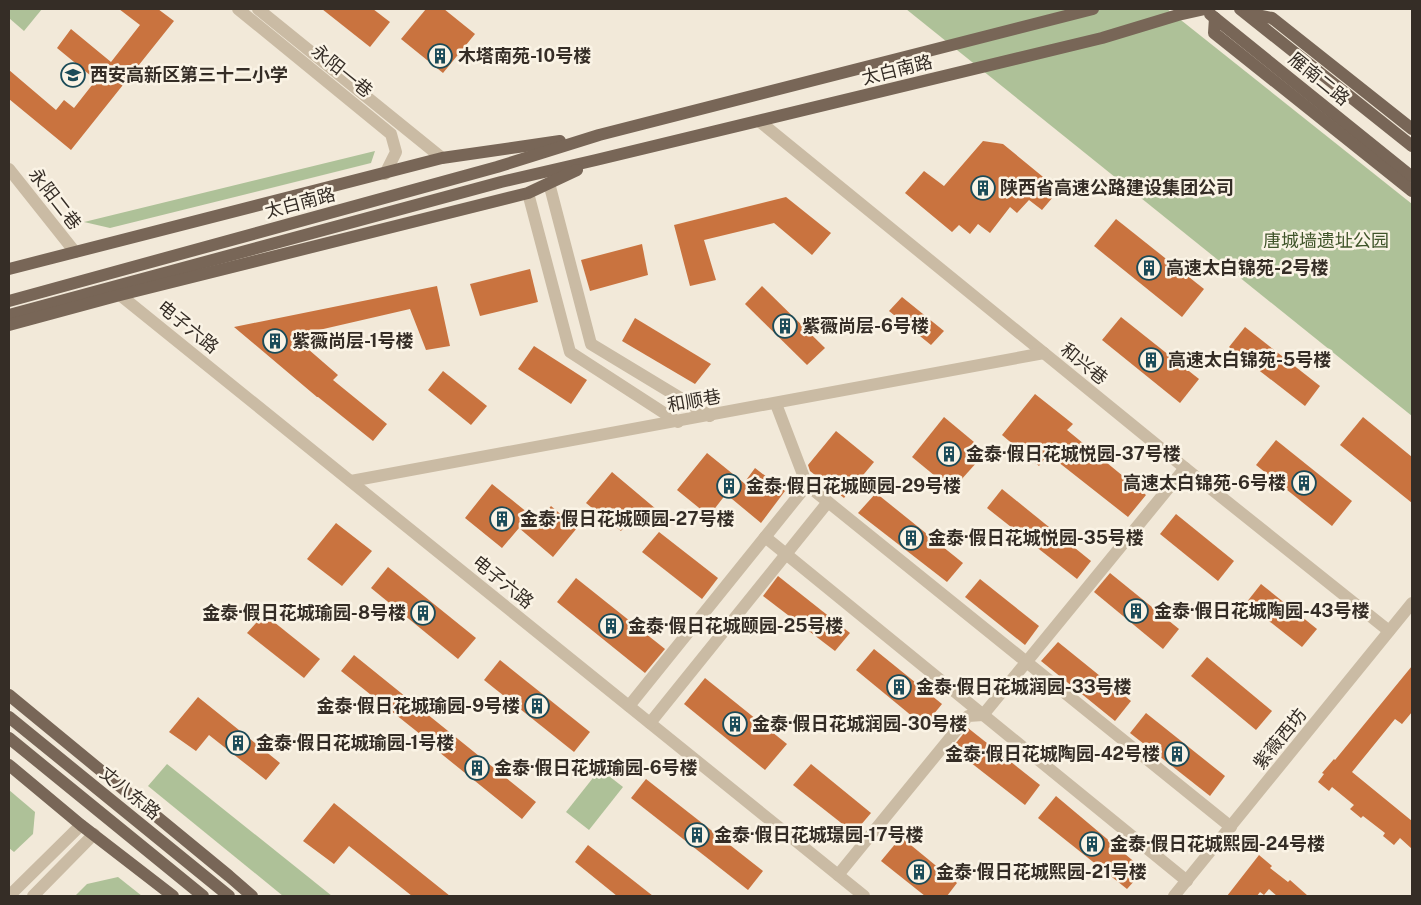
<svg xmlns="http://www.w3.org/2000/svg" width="1421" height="905" font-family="'Public Sans','Noto Sans SC',sans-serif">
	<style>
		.green { fill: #aec198 }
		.building { fill: #c9733f }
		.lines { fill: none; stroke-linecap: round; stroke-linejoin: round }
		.minor { stroke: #cabba4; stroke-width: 12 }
		.major { stroke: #786657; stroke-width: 12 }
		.labels { text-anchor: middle; stroke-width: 5; stroke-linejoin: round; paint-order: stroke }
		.poi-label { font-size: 18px; font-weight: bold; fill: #352d26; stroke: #faf3e5; text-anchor: start }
		.street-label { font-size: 18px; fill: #352d26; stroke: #faf3e5 }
		.park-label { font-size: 18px; fill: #3f5429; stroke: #faf3e5 }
	</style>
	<rect width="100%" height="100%" fill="#f2e9d9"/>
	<g class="green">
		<path d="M9,9h33l-18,22 -15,-13z"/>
		<path d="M906,9h261l245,195v212z"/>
		<path d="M375,151l-4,12 -261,65 -26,-6z"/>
		<path d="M167,764l165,132h-49l-135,-110z"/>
		<path d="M600,769l23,18 -34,43 -23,-18z"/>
		<path d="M9,790l26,22 -2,22 -19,18 -5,-4z"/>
		<path d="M118,877l24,19h-67l12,-12z"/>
	</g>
	<g class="building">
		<path d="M119,9h39l16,12 -103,129 -62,-51v-29l47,40 8,-10 10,8 22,-28 -39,-32 14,-19 40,33 29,-37z"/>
		<path d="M322,9h51l17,13 -20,25z"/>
		<path d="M426,9h18l31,25 -32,39 -42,-34z"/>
		<path d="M983,141l20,3 56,46 -17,20 -13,-10 -12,13 -7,-6 -20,26 -12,-9 -8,10 -11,-9 -7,7 -47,-39 19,-22 20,15z"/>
		<path d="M786,197l45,36 -19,22 -38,-32 -70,17 12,40 -26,6 -16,-61z"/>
		<path d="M1116,219l88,70 -22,28 -88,-71z"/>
		<path d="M642,244l6,31 -58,16 -9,-31z"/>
		<path d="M530,269l8,33 -58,14 -10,-32z"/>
		<path d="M437,286l13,60 -24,4 -16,-41 -117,27 45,39 -5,5 54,44 -14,17 -55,-44h-1l-83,-70z"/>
		<path d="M762,286l63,62 -18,17 -62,-61z"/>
		<path d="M902,297l42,34 -13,14 -42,-34z"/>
		<path d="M1121,317l78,62 -19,24 -78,-63z"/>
		<path d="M635,318l76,46 -16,20 -73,-43z"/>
		<path d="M1245,327l75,59 -15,20 -76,-59z"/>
		<path d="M534,346l53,34 -16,24 -53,-35z"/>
		<path d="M443,371l44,35 -16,19 -43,-35z"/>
		<path d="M1035,394l38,30 -6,6 79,65 -18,22 -80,-63 -9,12 -37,-31z"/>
		<path d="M944,417l42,35 -34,38 -40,-33z"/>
		<path d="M1363,417l49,40v46l-72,-58z"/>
		<path d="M836,431l38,31 -30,36 -34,-27 -2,-6z"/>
		<path d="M1276,440l76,61 -20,25 -76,-61z"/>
		<path d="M707,453l37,30 11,-15 30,23 -24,32 -35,-29 -17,22 -32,-26z"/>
		<path d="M612,472l44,37 -10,13 -11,-9 -14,18 -35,-28z"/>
		<path d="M492,484l46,37 13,-15 26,22 -24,29 -34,-29 -17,20 -37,-30z"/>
		<path d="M1002,489l89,72 -14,18 -90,-71z"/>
		<path d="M876,493l87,70 -16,19 -89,-69z"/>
		<path d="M1176,514l58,47 -16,20 -58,-47z"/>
		<path d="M336,523l36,28 -30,35 -35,-27z"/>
		<path d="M659,532l59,46 -16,21 -60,-47z"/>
		<path d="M388,567l88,71 -18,21 -87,-71z"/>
		<path d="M1110,573l69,56 -16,20 -69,-57z"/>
		<path d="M778,576l72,57 -15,18 -72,-55z"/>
		<path d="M576,578l89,71 -20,24 -88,-71z"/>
		<path d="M980,579l59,47 -14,19 -60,-48z"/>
		<path d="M1261,584l56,45 -15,18 -56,-44z"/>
		<path d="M264,614l56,45 -16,19 -57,-45z"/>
		<path d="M1058,642l73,59 -16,20 -74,-60z"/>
		<path d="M874,649l68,55 -18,22 -68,-56z"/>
		<path d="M354,655l182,147 -14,17 -104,-84 2,-1 -79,-63z"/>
		<path d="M1207,657l65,54 -16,19 -65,-54z"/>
		<path d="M500,660l90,72 -16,20 -90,-72z"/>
		<path d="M1412,666v46l-10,12 -7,-5 -43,53 60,49v28l-12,-11 -6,7 -11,-9 2,-3 -22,-17 -2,2 -11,-9 4,-4 -22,-18 -3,4 -11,-9 6,-8 -2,-1 12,-14 1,1z"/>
		<path d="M705,678l82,66 -22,26 -81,-66z"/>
		<path d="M198,697l82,66 -14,17 -57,-45 -13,16 -27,-19z"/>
		<path d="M1146,713l79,63 -15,20 -80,-63z"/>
		<path d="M968,728l72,57 -15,20 -73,-57z"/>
		<path d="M811,764l60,49 -17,20 -61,-48z"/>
		<path d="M646,779l117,92 -15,19 -117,-92z"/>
		<path d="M1056,796l88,74 -17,19 -89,-71z"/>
		<path d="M334,803l116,93h-38l-63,-50 -15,18 -31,-23z"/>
		<path d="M901,837l56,46 -10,13h-22l-44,-35z"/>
		<path d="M588,845l65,51h-36l-42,-34z"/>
		<path d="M1259,855l13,11 -2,2 18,14 2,-2 18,16h-31l-8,-7 -5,6 -4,-3 -3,4h-30z"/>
	</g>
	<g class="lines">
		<g class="minor">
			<path d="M238,9l153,125 5,18 -11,22"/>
			<path d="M258,9l184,149"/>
			<path d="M759,121l426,347 204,163"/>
			<path d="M9,169l66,83"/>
			<path d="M549,183l42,161 119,72"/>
			<path d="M528,193l42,159 108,70"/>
			<path d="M120,295l744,601"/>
			<path d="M776,404l31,81 424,342"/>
			<path d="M351,481l693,-128"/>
			<path d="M765,537l422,344"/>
			<path d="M629,706l178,-221"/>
			<path d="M650,723l178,-221"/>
			<path d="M838,875l130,-159 15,-1 202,-247"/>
			<path d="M9,896l72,-71"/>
			<path d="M33,896l61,-62"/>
			<path d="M1174,896l238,-293"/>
		</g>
		<g class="major">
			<path d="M1240,9l172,137"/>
			<path d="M1247,13l25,5 140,111"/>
			<path d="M1210,14l202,163"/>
			<path d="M1215,18l-1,15 198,158"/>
			<path d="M9,269l433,-111 118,-17"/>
			<path d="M9,301l488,-134 102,-32 494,-126"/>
			<path d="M9,315l492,-133 95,-22 506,-122 76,-23 27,-6"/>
			<path d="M9,325l111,-30 408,-102 49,-23"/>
			<path d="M9,695l220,181 23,20"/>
			<path d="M9,717l220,179"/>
			<path d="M9,738l194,158"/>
			<path d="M9,765l72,60 92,71"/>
		</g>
	</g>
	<defs>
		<g id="building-ring" transform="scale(1.25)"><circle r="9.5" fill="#faf3e5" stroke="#1b4b58" stroke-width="1.5"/><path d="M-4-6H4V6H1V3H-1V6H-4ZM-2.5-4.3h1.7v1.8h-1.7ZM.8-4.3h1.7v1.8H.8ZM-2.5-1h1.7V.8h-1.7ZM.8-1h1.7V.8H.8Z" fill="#1b4b58"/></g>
		<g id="school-ring" transform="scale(1.25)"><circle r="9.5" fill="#faf3e5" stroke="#1b4b58" stroke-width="1.5"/><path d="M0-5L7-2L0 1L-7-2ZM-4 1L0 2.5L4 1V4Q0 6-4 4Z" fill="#1b4b58"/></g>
	</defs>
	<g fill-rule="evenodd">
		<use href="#building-ring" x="440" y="56"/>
		<use href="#school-ring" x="73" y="75"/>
		<use href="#building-ring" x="983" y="188"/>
		<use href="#building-ring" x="1149" y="268"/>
		<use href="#building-ring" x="785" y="326"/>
		<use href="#building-ring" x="275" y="341"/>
		<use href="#building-ring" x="1151" y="360"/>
		<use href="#building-ring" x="949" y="454"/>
		<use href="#building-ring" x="1304" y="483"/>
		<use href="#building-ring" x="729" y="486"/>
		<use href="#building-ring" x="502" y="519"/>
		<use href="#building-ring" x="911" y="538"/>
		<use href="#building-ring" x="1136" y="611"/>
		<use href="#building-ring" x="423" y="613"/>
		<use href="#building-ring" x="611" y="626"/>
		<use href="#building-ring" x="899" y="687"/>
		<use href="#building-ring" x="537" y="706"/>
		<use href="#building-ring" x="735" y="724"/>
		<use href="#building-ring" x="238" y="743"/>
		<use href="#building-ring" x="1177" y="754"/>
		<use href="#building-ring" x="477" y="768"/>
		<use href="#building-ring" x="697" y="835"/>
		<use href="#building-ring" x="1092" y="844"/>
		<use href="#building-ring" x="919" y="872"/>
	</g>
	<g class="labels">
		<g class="poi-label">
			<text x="458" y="62">木塔南苑-10号楼</text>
			<text x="90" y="81">西安高新区第三十二小学</text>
			<text x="1000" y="194">陕西省高速公路建设集团公司</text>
			<text x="1166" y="274">高速太白锦苑-2号楼</text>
			<text x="802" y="332">紫薇尚层-6号楼</text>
			<text x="292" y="347">紫薇尚层-1号楼</text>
			<text x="1168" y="366">高速太白锦苑-5号楼</text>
			<text x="966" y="460">金泰·假日花城悦园-37号楼</text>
			<text x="1286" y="489" text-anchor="end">高速太白锦苑-6号楼</text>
			<text x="746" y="492">金泰·假日花城颐园-29号楼</text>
			<text x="520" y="525">金泰·假日花城颐园-27号楼</text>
			<text x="928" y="544">金泰·假日花城悦园-35号楼</text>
			<text x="1154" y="617">金泰·假日花城陶园-43号楼</text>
			<text x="406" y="619" text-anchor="end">金泰·假日花城瑜园-8号楼</text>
			<text x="628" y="632">金泰·假日花城颐园-25号楼</text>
			<text x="916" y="693">金泰·假日花城润园-33号楼</text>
			<text x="520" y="712" text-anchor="end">金泰·假日花城瑜园-9号楼</text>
			<text x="752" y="730">金泰·假日花城润园-30号楼</text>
			<text x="256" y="749">金泰·假日花城瑜园-1号楼</text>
			<text x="1160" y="760" text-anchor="end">金泰·假日花城陶园-42号楼</text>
			<text x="494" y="774">金泰·假日花城瑜园-6号楼</text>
			<text x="714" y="841">金泰·假日花城璟园-17号楼</text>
			<text x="1110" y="850">金泰·假日花城熙园-24号楼</text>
			<text x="936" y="878">金泰·假日花城熙园-21号楼</text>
		</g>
		<g class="street-label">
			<text transform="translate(897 70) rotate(-14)" y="6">太白南路</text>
			<text transform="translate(342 71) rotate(39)" y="6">永阳一巷</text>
			<text transform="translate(1319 79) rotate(39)" y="6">雁南二路</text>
			<text transform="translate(55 199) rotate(52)" y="6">永阳二巷</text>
			<text transform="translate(300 203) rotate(-15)" y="6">太白南路</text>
			<text transform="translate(188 327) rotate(39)" y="6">电子六路</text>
			<text transform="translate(1084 364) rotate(39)" y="6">和兴巷</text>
			<text transform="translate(694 401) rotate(-10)" y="6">和顺巷</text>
			<text transform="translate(503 582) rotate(39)" y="6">电子六路</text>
			<text transform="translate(1280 739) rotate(-51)" y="6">紫薇西坊</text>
			<text transform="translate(130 793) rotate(39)" y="6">丈八东路</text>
		</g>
		<g class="park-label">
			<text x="1326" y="247">唐城墙遗址公园</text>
		</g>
	</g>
	<rect width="1421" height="905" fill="none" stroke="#352d26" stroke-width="20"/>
</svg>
